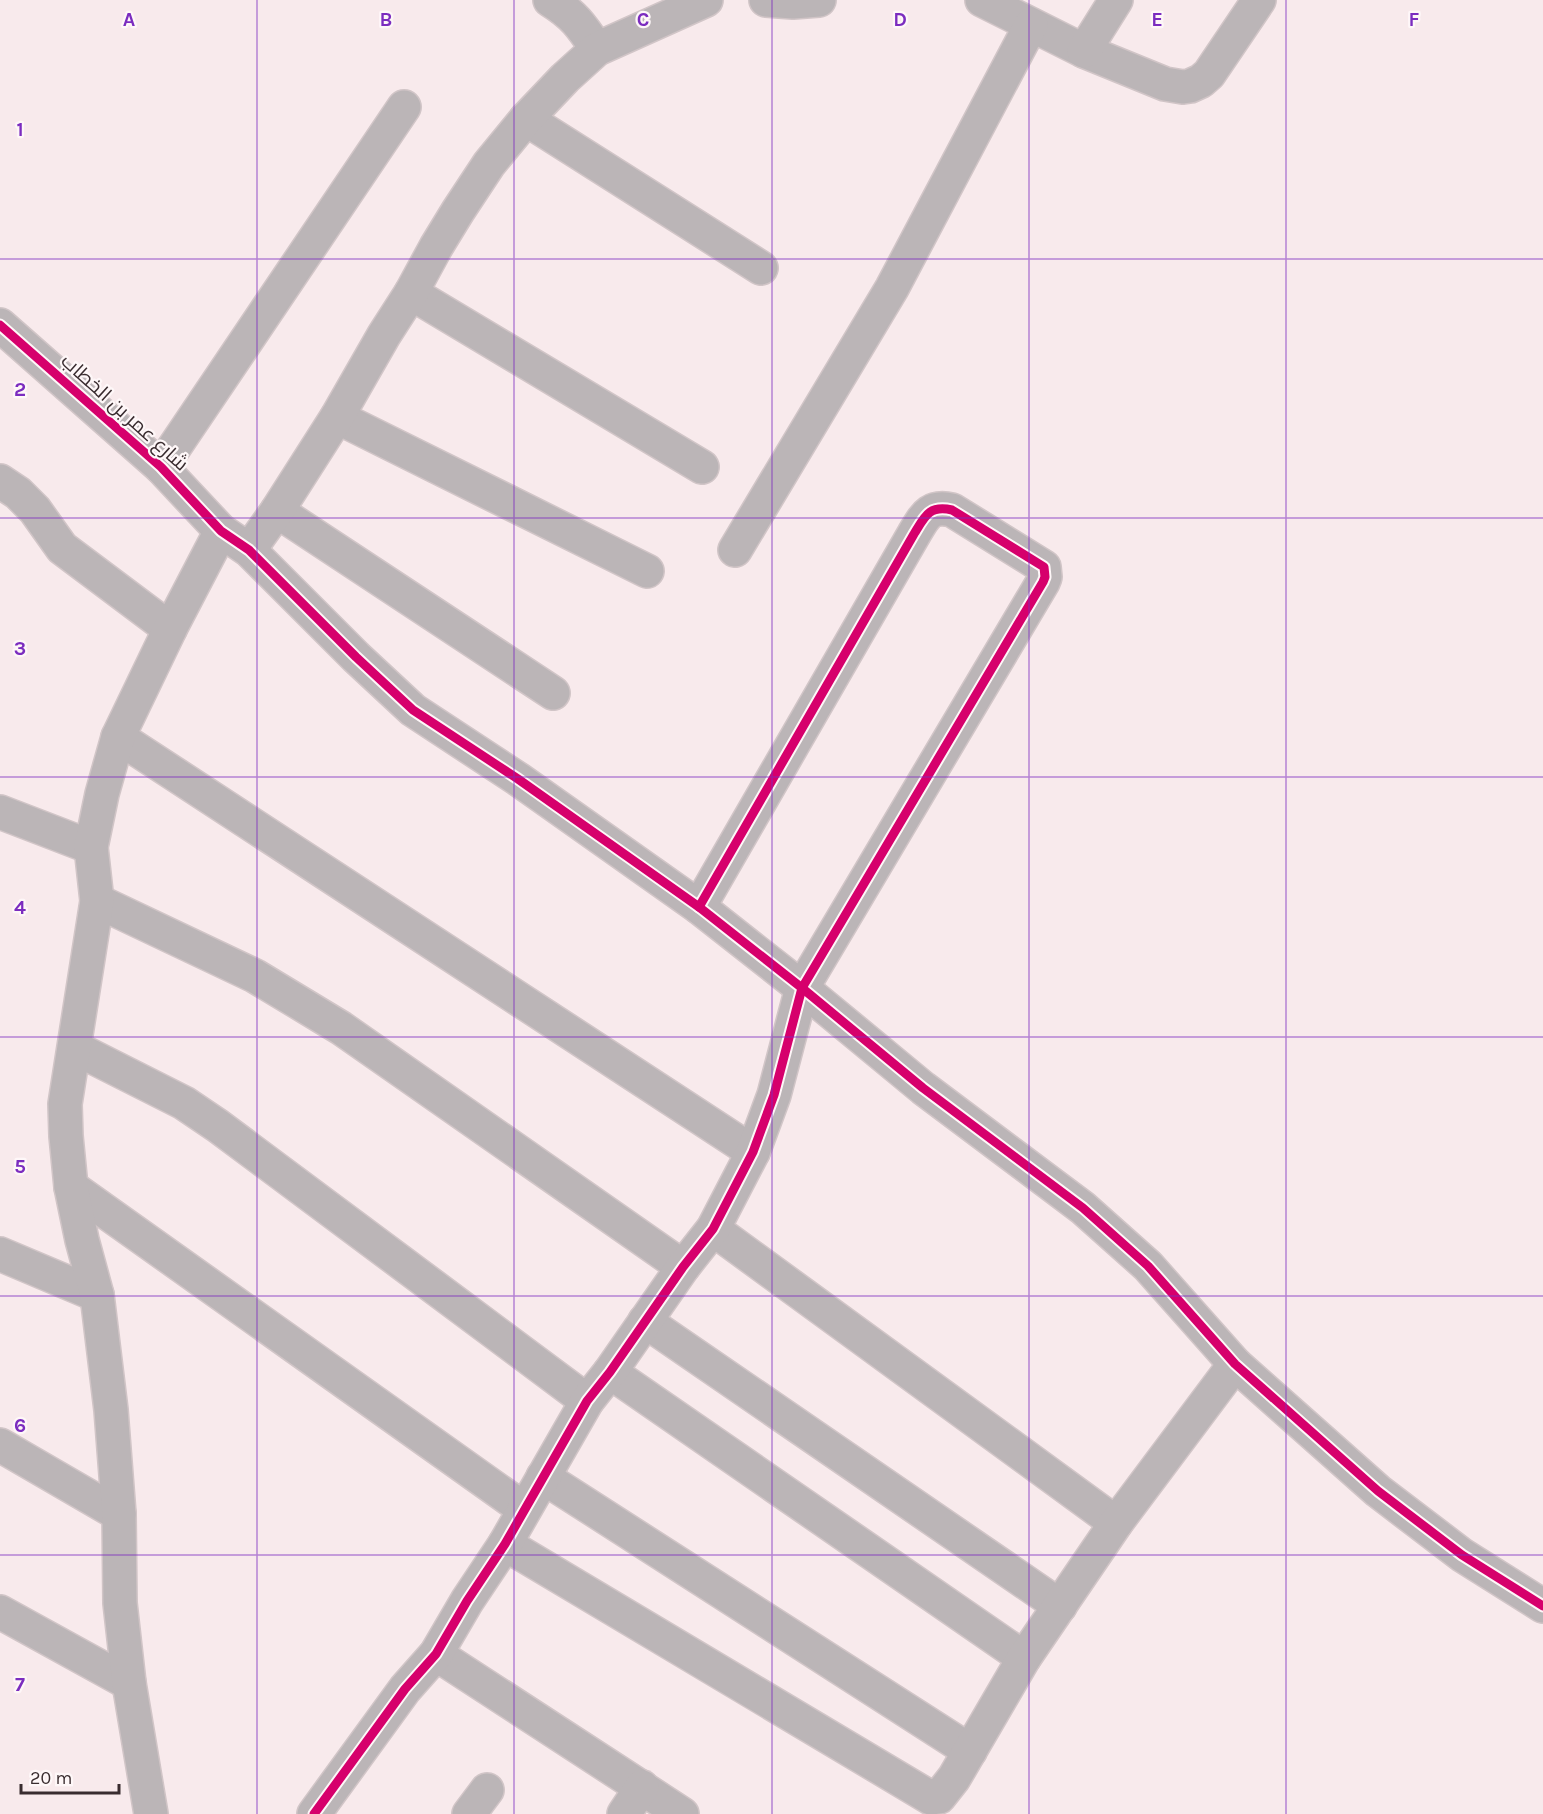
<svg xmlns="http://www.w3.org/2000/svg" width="1543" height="1814" font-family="Karla,Cairo,sans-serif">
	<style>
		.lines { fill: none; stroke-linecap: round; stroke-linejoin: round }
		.minor-casing { stroke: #d1c5c7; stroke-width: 36 }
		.minor { stroke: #bbb5b7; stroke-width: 33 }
		.cycleway-casing { stroke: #fef7f8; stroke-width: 13 }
		.cycleway { stroke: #d6006c; stroke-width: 9 }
		.grid { fill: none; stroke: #7b2cbf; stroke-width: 1.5; stroke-opacity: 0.55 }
		.labels { text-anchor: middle; stroke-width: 4.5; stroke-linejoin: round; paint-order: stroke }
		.street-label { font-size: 20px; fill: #392c2f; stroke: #fef7f8 }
		.grid-label { font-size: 20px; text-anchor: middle; font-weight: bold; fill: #7b2cbf; stroke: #fef7f8; stroke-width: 4.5; stroke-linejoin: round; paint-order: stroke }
	</style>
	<rect width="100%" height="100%" fill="#f8eaec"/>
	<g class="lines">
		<g class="minor-casing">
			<g id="minor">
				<path d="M550,0c24,15 31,25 47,49"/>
				<path d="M766,0l27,2 26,-2"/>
				<path d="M982,0l102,51 81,33 18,3 7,-1 11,-5 8,-7 50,-74"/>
				<path d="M1084,51l32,-51"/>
				<path d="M526,119l235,149"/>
				<path d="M411,293l291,174"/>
				<path d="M0,325l161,142 60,64 28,19 107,107 57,53 105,69 181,128 103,81 121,100 160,120 65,58 87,98 143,127 84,64 81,51"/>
				<path d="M337,417l310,154"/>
				<path d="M161,467l243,-360"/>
				<path d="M0,481l18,12 17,17 27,38 108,81"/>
				<path d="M277,511l276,182"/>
				<path d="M249,550l28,-39 60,-94 47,-82 27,-42 25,-46 22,-36 31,-47 37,-45 39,-41 32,-29 109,-49"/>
				<path d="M735,550l157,-262 139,-263"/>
				<path d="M118,737l635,415"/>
				<path d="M0,812l91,35"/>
				<path d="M97,901l158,75 86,52 342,239"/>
				<path d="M75,1048l109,55 34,23 369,275"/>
				<path d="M71,1187l453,322"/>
				<path d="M713,1229l403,294"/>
				<path d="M0,1254l97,41"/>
				<path d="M645,1321l415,285"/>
				<path d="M610,1372l414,286"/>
				<path d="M0,1445l119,69"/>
				<path d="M543,1477l427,274"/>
				<path d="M505,1544l421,251 5,3 8,-1 15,-19 70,-120 92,-135 119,-159"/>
				<path d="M0,1612l129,71"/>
				<path d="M436,1654l246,160"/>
				<path d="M151,1814l-22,-131 -9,-80 -1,-89 -8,-104 -14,-115 -15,-55 -11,-53 -5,-51 -1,-32 32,-203 -6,-54 11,-53 16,-57 52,-108 51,-98"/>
				<path d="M314,1814l91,-125 31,-35 31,-53 38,-57 82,-143 23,-29 73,-105 30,-38 40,-77 21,-57 28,-107 241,-406 2,-5 -1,-10 -92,-57c-23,-5 -27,6 -38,24l-215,373"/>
				<path d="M469,1814l18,-24"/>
				<path d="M624,1814l18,-27"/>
			</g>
		</g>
		<use href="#minor" class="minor"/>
		<g class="cycleway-casing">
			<g id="cycleway">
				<path d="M0,325l161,142 60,64 28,19 107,107 57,53 105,69 181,128 103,81 121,100 160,120 65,58 87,98 143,127 84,64 81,51"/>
				<path d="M314,1814l91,-125 31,-35 31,-53 38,-57 82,-143 23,-29 73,-105 30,-38 40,-77 21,-57 28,-107 241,-406 2,-5 -1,-10 -92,-57c-23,-5 -27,6 -38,24l-215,373"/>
			</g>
		</g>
		<use href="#cycleway" class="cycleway"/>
	</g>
	<path class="grid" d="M257,0v1814M514,0v1814M772,0v1814M1029,0v1814M1286,0v1814M0,259h1543M0,518h1543M0,777h1543M0,1037h1543M0,1296h1543M0,1555h1543"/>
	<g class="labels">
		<g class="street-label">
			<text transform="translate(125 412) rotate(42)" y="7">شارع عمر بن الخطاب</text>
		</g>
	</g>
	<g class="grid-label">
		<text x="129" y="26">A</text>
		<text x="386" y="26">B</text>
		<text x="643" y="26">C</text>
		<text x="900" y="26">D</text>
		<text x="1157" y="26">E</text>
		<text x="1414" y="26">F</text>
		<text x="20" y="136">1</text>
		<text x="20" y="396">2</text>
		<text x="20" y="655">3</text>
		<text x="20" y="914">4</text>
		<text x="20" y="1173">5</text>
		<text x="20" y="1432">6</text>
		<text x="20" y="1691">7</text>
	</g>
	<path d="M21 1784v9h98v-9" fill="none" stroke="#392c2f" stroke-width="3"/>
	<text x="30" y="1784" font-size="18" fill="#392c2f" stroke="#fef7f8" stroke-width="4.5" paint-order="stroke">20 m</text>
</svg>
